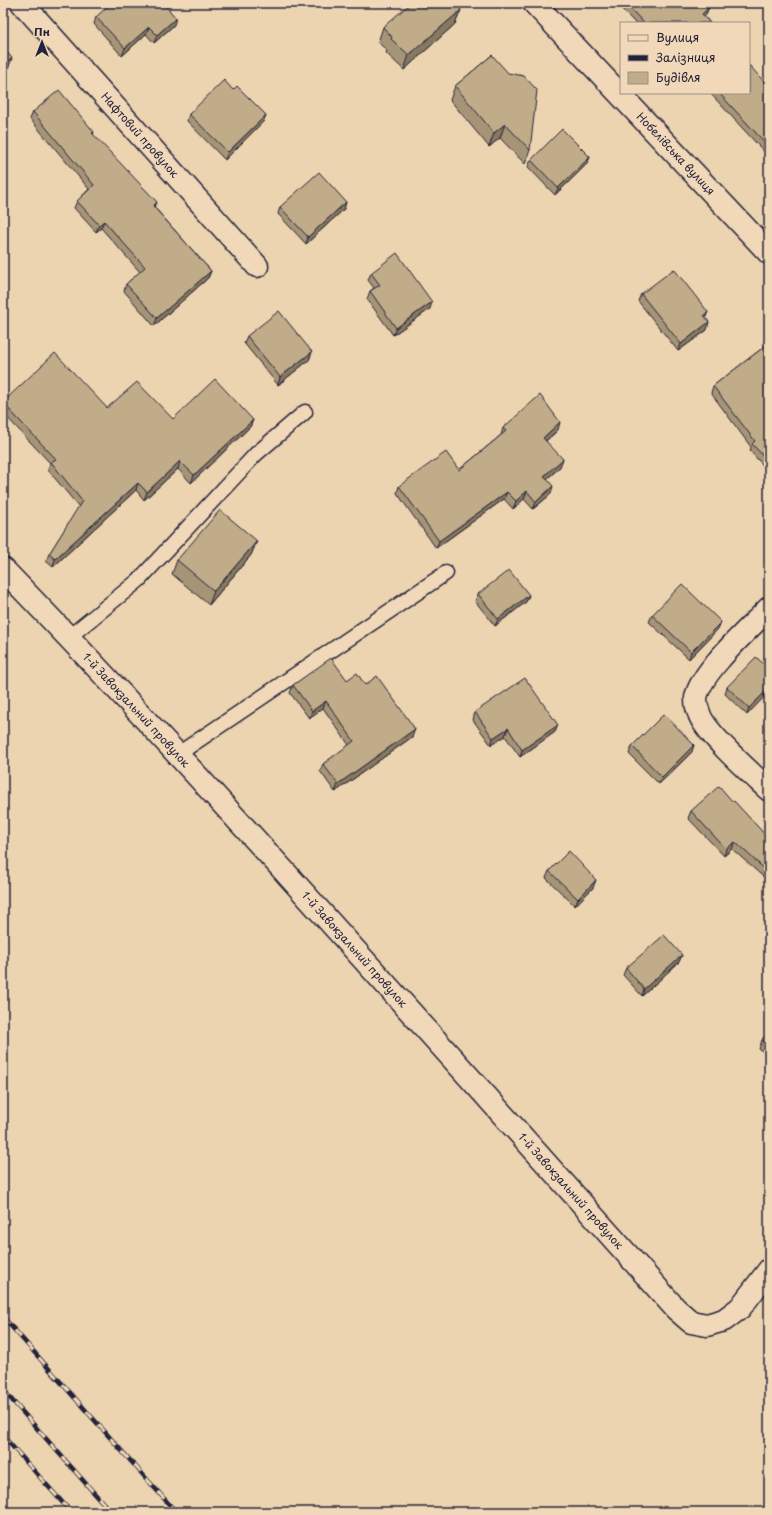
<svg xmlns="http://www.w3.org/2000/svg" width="772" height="1515" font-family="'Playpen Sans',sans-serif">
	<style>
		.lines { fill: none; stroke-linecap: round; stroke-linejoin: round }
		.lane-casing { stroke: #22223b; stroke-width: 17 }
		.street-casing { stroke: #22223b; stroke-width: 25 }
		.lane { stroke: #f1d8b9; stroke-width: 14 }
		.street { stroke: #f1d8b9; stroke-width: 22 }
		.rail-casing { stroke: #22223b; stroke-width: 4.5 }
		.rail { stroke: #f1d8b9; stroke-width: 3; stroke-dasharray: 9; stroke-linecap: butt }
		.wall { fill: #a69476; stroke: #22223b }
		.shaded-wall { fill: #877860; stroke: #22223b }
		.building { fill: #c1ac89; stroke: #22223b }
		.labels { text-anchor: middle; stroke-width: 4; stroke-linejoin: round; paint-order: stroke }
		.street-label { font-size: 11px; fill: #22223b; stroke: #f1d8b9 }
	</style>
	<rect width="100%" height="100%" fill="#edd4b0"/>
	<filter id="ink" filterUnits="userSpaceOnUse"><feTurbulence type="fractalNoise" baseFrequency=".025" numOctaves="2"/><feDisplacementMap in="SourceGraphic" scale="8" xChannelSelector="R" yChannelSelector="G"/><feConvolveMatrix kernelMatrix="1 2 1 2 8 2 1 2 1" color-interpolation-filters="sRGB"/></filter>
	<g filter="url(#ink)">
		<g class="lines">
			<g class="lane-casing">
				<g id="lane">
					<path d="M69,637l70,-57 117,-126 49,-42"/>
					<path d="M178,754l268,-181"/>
				</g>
			</g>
			<g class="street-casing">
				<g id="street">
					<path id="s1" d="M22,3l235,263"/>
					<path id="s2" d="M534,3l235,250"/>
					<path id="s3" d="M3,569c96,99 188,200 281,302 131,145 262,292 392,438l15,13 16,3 17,-5 16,-12 29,-38"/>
					<path d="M769,608c-19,20 -69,64 -73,90 0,4 1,11 3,15 5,19 54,62 70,77"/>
				</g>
			</g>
			<use href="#lane" class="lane"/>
			<use href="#street" class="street"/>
			<g class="rail-casing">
				<g id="rail">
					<path d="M3,1317l173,195"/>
					<path d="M3,1390l108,122"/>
					<path d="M3,1436l68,76"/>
				</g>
			</g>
			<use href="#rail" class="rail"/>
		</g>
		<g class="wall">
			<path d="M616,3h48l3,4h42l-3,7 -2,2 6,7h-75z"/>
			<path d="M461,10l-6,14 -51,46 -18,-17 1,-2 -9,-9 5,-15z"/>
			<path d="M96,17l78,8 -20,18 -8,-9 -24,22 -28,-32z"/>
			<path d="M492,55l38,95 -5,14 -25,-26 -11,9 -39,-47 5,-14z"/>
			<path d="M769,87v70l-59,-64h39z"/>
			<path d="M233,90l33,25 -3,7 -38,38 -38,-39 2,-7z"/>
			<path d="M33,112l61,20 -1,3 62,73 56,63 -3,7 -54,48 -30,-35 2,-7 14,-12 -39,-44 -5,4 -22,-24 3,-7 12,-12 -59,-70z"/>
			<path d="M590,157l-3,7 -32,31 -27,-28 3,-7z"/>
			<path d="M346,202l-2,7 -38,35 -28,-30 2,-7z"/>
			<path d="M371,273l59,36 -37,26 -26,-36 3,-8 4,-3 -6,-8z"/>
			<path d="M641,294l66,36 -29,21 -40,-50z"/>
			<path d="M247,336l65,16 -3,8 -31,25 -34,-42z"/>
			<path d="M769,343v129l-19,-21 1,-4 -40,-54 2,-7z"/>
			<path d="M3,402l104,6 66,11 80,1 -3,7 -59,56 -13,-14 -34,31 -8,-10 -83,77 -7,-6 3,-7 30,-47 -31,-37 2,-7 -47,-50z"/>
			<path d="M503,428l55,2 -12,11 14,26 -13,12 4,15 -18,15 -9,-10 -11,10 -9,-10 -68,49 -39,-55 2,-7 60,-16 42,-35z"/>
			<path d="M257,541l-6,14 -42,50 -37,-31 5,-14z"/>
			<path d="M478,594l51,1 -3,7 -31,24 -20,-25z"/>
			<path d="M652,615l66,14 -29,30 -40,-37z"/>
			<path d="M769,669l-22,46 -22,-21 2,-7z"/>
			<path d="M347,680l18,5 50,44 -3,8 -77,55 -15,-21 3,-7 26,-19 -26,-37 -14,10 -19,-25 3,-8z"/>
			<path d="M475,712l83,13 -3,7 -35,25 -15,-21 -14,9 -18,-25z"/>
			<path d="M632,746l60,6 -33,32 -30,-30z"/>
			<path d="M733,802l36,37v43l-37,-33 -8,7 -36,-38 3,-7z"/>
			<path d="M549,871l44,17 -18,18 -29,-28z"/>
			<path d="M682,955l-3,7 -37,34 -19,-21 3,-7z"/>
			<path d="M769,1030v25l-10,-6 3,-9z"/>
		</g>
		<g class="shaded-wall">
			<path d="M709,7l-3,7 -7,7 3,-7z"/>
			<path d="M461,10l-6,14 -51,46 5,-15z"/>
			<path d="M176,18l-2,7 -20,18 3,-8z"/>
			<path d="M149,27l-3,7 -24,22 3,-8z"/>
			<path d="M12,58l-5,14 -4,3v-9z"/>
			<path d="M266,115l-3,7 -38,38 3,-8z"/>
			<path d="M505,124l-5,14 -11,9 5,-14z"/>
			<path d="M590,157l-3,7 -32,31 3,-7z"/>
			<path d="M157,202l-3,7 -1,-3z"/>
			<path d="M346,202l-2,7 -38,35 2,-7z"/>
			<path d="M104,221l-3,7 -5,4 3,-7z"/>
			<path d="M211,271l-3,7 -54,48 3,-8z"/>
			<path d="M432,302l-2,7 -37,26 3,-7z"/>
			<path d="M708,312l-3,7 -1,-4z"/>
			<path d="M709,322l-2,8 -29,21 3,-7z"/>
			<path d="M312,352l-3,8 -31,25 2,-8z"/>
			<path d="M253,420l-3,7 -59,56 3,-8z"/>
			<path d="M560,422l-2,8 -17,15 2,-7z"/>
			<path d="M563,459l-3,8 -18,16 2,-7z"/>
			<path d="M180,461l-2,8 -34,31 3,-8z"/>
			<path d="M138,483l-2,7 -83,77 2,-8z"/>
			<path d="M553,486l-2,8 -18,15 3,-7z"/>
			<path d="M527,491l-3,8 -11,10 3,-8z"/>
			<path d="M507,492l-3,7 -68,49 3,-7z"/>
			<path d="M257,541l-6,14 -42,50 5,-14z"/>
			<path d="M529,595l-3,7 -31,24 3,-7z"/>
			<path d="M721,622l-3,7 -29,30 2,-7z"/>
			<path d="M769,688v4l-22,23 2,-7z"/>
			<path d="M326,701l-3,7 -14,10 3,-7z"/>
			<path d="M558,725l-3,7 -35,25 2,-7z"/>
			<path d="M508,728l-3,8 -14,9 2,-7z"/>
			<path d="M415,729l-3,8 -77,55 3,-8z"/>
			<path d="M694,745l-2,7 -33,32 3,-7z"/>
			<path d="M735,842l-3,7 -8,7 2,-7z"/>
			<path d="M596,880l-3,8 -18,18 3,-7z"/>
			<path d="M682,955l-3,7 -37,34 2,-7z"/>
		</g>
		<g class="building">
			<path d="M111,3h52l13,15 -19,17 -8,-8 -24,21 -29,-31z"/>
			<path d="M411,3h43l7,7 -52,45 -18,-16 1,-2 -9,-10z"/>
			<path d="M625,3h39l3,4 4,-4h34l4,4 -7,7 8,9h-66z"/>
			<path d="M3,48l9,10 -9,8z"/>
			<path d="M492,55l16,18 16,3 13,14 -7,60 -25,-26 -11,9 -39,-47z"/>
			<path d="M749,65l20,22v60l-50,-54h30z"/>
			<path d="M224,80l9,10 4,-4 29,29 -38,37 -39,-38z"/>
			<path d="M59,90l35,42 -2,1 65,69 -4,4 58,65 -54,47 -31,-34 19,-17 -41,-46 -5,4 -22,-24 17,-16 -61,-73z"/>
			<path d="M562,129l28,28 -32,31 -27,-28z"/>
			<path d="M319,172l27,30 -38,35 -28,-30z"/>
			<path d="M397,253l35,49 -36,26 -26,-37 10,-6 -9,-12z"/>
			<path d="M674,269l34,43 -4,3 5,7 -28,22 -40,-50z"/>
			<path d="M279,311l33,41 -32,25 -33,-41z"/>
			<path d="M769,343v119l-17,-18 3,-3 -42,-55z"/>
			<path d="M55,353l52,55 30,-26 36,37 42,-40 38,41 -59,55 -14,-14 -33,31 -9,-9 -83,76 -6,-5 33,-53 -31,-39 5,-3 -53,-56v-1z"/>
			<path d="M540,395l20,27 -17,16 20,21 -19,17 9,10 -17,16 -9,-11 -11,10 -9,-9 -68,49 -40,-55 47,-34 13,18 47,-39 -3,-3z"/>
			<path d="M220,510l37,31 -43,50 -37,-31z"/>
			<path d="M509,570l20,25 -31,24 -20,-25z"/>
			<path d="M682,584l39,38 -30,30 -39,-37z"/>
			<path d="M756,657l13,12v19l-20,20 -22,-21z"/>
			<path d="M331,658l16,22 10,-7 8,12 12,-9 38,53 -77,55 -15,-20 31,-23 -28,-40 -14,10 -19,-26z"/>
			<path d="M525,678l33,47 -36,25 -14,-22 -15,10 -18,-26z"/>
			<path d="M664,714l30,31 -32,32 -30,-31z"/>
			<path d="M719,786l14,16 1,-1 35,38v34l-34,-31 -9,7 -35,-38z"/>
			<path d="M569,851l27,29 -18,19 -29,-28z"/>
			<path d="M664,935l18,20 -38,34 -18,-21z"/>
			<path d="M769,1030v15l-7,-5z"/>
		</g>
	</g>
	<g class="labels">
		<g class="street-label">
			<text dy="4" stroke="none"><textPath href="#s1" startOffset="177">Нафтовий провулок</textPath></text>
			<text dy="4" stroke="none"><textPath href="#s2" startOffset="207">Нобелівська вулиця</textPath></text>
			<text dy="4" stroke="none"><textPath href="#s3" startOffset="194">1-й Завокзальний провулок</textPath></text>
			<text dy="4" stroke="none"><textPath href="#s3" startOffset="518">1-й Завокзальний провулок</textPath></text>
			<text dy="4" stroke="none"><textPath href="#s3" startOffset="842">1-й Завокзальний провулок</textPath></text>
		</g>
	</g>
	<rect width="772" height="1515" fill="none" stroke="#f1d8b9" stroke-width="16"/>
	<rect x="8" y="8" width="756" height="1499" fill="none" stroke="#22223b" stroke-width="1.5" filter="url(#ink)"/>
	<rect x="620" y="22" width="130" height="72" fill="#f1d8b9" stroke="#9e8f87"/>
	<rect x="628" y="35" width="20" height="6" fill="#f1d8b9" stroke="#9e8f87"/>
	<text x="656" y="42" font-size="12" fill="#22223b">Вулиця</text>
	<rect x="628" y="55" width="20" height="6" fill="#22223b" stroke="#9e8f87"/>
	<text x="656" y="62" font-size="12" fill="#22223b">Залізниця</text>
	<rect x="628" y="72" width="20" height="12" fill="#c1ac89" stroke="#9e8f87"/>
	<text x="656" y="82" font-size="12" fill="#22223b">Будівля</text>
	<g transform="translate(42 42)" stroke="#f1d8b9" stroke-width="3" paint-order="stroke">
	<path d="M0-3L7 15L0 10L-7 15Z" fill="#22223b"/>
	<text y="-6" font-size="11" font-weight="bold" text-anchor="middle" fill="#22223b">Пн</text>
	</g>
</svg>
